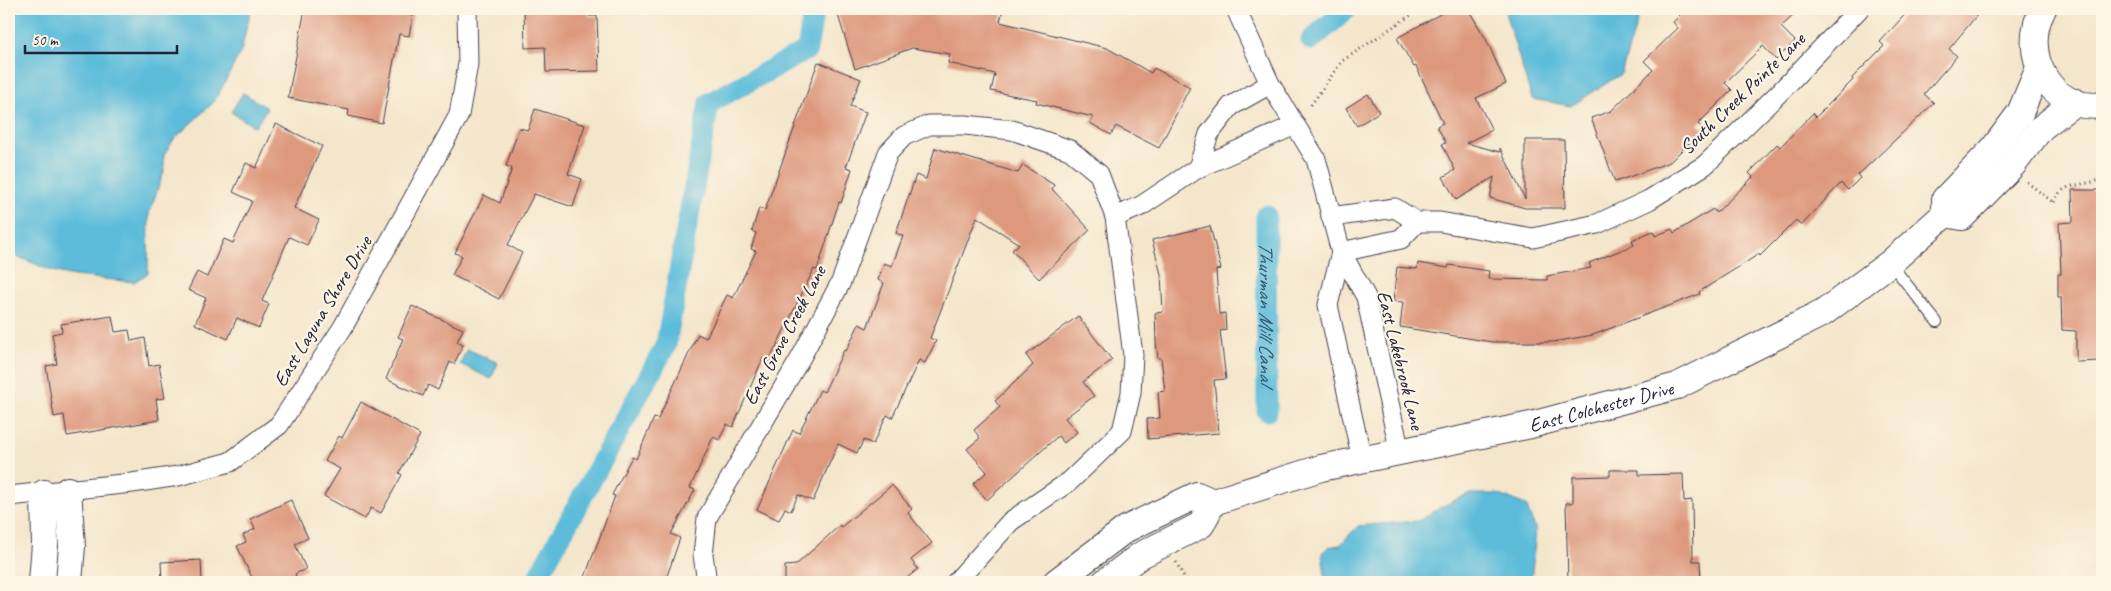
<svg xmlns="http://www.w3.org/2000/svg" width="2111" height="591" font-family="Caveat,sans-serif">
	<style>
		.water { fill: #5bbcda; stroke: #3e6f8a }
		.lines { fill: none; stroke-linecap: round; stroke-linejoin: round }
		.canal { stroke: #5bbcda; stroke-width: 21 }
		.building { fill: #dd987d }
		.lane-casing { stroke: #423f51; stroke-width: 12 }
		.street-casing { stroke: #423f51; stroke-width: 21 }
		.secondary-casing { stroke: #423f51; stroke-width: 28 }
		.path { stroke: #423f51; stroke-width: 3; stroke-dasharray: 1 4; stroke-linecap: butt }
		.lane { stroke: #fff; stroke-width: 10 }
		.street { stroke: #fff; stroke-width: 19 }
		.secondary { stroke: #fff; stroke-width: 26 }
		.labels { text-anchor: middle; stroke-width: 4.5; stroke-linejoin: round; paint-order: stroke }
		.street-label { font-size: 20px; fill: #22223b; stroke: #fcf5e5 }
		.water-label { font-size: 21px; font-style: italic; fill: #365873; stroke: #fcf5e5 }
	</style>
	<rect width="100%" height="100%" fill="#fcf5e5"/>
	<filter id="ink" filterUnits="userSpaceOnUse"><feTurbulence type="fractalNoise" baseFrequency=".02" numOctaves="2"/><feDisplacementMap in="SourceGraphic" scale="10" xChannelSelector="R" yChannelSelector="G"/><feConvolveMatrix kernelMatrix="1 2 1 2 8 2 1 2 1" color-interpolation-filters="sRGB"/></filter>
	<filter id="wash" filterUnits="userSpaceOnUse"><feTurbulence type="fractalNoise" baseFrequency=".0096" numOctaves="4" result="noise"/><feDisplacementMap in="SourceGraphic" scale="20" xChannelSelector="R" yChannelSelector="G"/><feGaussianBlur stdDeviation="1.12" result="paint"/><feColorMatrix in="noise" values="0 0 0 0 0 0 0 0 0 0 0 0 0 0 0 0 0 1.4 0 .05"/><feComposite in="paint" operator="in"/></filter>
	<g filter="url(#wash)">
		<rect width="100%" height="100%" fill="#f4e6cb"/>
		<g class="water">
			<path d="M12,9h239l-10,42 -26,50 -41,38 -10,16v16l-15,43 -1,59 -14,9 -60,-6 -22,-5 -43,-18v-230z"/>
			<path d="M1504,9h137l-20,65 -50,32 -39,-7z"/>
			<path d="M243,93l24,15 -12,19 -24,-15z"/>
			<path d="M467,349l31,14 -7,16 -31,-15z"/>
			<path d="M1468,494h29l29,11 10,25 -5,52h-205l-4,-29 6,-6 12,-2 18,-19 60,-5 25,-15z"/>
		</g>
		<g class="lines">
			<g class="canal">
				<path d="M1311,40l36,-31"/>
				<path id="s1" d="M1266,215l1,196"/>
				<path d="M539,575l127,-230 43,-242 98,-53 7,-41"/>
			</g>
		</g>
		<g id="blocks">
			<g class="building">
				<path d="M305,9h109l-5,27 -10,-2 -17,89 -34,-7 1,-6 -61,-12z"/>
				<path d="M524,9h65v7h8l2,55 -53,1 -1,-25 -20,1z"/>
				<path d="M836,9h167l-3,13 107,26 44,25 3,-5 36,19 -31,61 -43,-22 -5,9 -21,-12 3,-6 -57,-14 1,-3 -46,-9 4,-17 -47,-11 2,-9 -38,-6 -57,21z"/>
				<path d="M1449,9h19l18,30 20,45 -30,14 16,32 -26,13 34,9v-4l25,51v-59h39l1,68h-40l-35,-10 4,-21 -38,23 -13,-23 12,-7 -13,-26 4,-1 -9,-17 6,-3 -27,-57 -2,1 -17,-29z"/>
				<path d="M1686,9h114l-19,18 14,14 -19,19 -13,-14 -38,37 7,7 -34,34 5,5 -33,33 -55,20 -24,-64 20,-7 42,-41 -9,-9 34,-33 -5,-6z"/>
				<path d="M1910,9h72l-33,40 8,7 -33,38 10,9 -76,72 2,3 -12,12 -7,-7 -40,43 -5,-6 -36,36 -1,-2 -60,38 1,2 -107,41 -40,7h-61l-92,-15 3,-25 -10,-1 4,-34 20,2 1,-6 30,5 1,-3 40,6 -1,8 59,1v-4l44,-8 -2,-5 45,-18 -2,-5 21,-9 2,5 17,-7 2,4 39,-24 3,4 37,-36 -4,-4 28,-29 3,3 33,-34 3,4 37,-37 -1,-2 32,-32 -4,-4z"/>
				<path d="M818,62l43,17 -11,27 16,6 -20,55 6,2 -11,34 -2,-1 -22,68 -3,-1 -45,92 -6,-3 -30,69 -6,-3 -8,16 -6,-3 -23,51 5,2 -24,44 9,4 -15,44h-82l32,-86 -3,-1 20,-38 4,2 18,-41 4,1 40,-85 8,4 21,-43 6,3 23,-47 -5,-2 5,-16 -4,-2 7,-23 6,2z"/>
				<path d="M1368,94l11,18 -22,14 -11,-18z"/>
				<path d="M535,109l50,16 -17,49 14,5 -9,28 -39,-13 -26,51 14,8 -23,46 -47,-24 10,-19 -7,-3 29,-58 16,8 12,-35 -6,-2 13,-38 9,2z"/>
				<path d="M276,124l46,22 -28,62 25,12 -12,25 -18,-8 -27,64 7,3 -10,24 -22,-10 -9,21 -33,-15 11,-26 -18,-8 9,-18 10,5 17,-38 9,4 19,-42 -19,-9 13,-29 10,5z"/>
				<path d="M935,148l83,25 5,-8 31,20 -2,4 38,41 -51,49 -27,-29 7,-6 -42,-27 -47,121 6,3 -11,22 -6,-3 -27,58 -5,-3 -14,29 -9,-4 -7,13 -19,-9 -25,57 -15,-6 -7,16 -6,-3 -6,12 -22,-10 36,-80 6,3 21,-43 4,2 20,-42 2,1 13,-27 8,4 17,-45 -6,-3 6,-17 8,3 11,-30 -7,-3 20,-58 10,4z"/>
				<path d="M2072,190h30v171l-26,1v-31l-14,-1 -1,-33h-3v-23h3l-2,-51 14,-1z"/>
				<path d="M1210,226l11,43 -5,1 3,44 6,-1 1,17 -6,1 6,48 -12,1 5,53 -71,6 -1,-20 13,-1 -2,-26 7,-1 -4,-33h-3l-2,-16 -1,-29 8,-1 -2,-38 -9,-34z"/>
				<path d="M412,306l51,23 -6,13 6,3 -9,19 -4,-2 -12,28 -10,-5 -5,11 -37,-17 17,-40 -5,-2z"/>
				<path d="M112,316l3,16 14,-2 2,11 14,-3 4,28 10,-2 6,34 -9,1 3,21 -92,16 -3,-21 -10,2 -8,-51 11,-2 -5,-30 10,-2 -1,-8z"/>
				<path d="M1078,316l34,44 -29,22 11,14 -29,22 12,14 -13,11 -6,-7 -71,64 -14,-16 14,-12 -20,-23 13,-11 -6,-8 26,-23 -5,-6 38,-36 -7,-10z"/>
				<path d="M361,402l59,33 -21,38 3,2 -21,38 -10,-5 -6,11 -41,-23 16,-27 -15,-8 14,-25 3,2z"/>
				<path d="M1610,470h29v5l44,-1 1,27 8,-1 1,61h7l1,21h-133l-2,-79h7v-26l37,-1z"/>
				<path d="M892,485l20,24 -4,4 24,30 -21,17 7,9 -16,13h-117v-16l11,-1 44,-40 1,2z"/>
				<path d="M291,500l17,38 -13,6 11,25 -11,5 3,8h-44l-17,-36 9,-4 -3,-7 12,-6 -5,-10z"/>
				<path d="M201,560l1,22h-40l-1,-20z"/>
			</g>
		</g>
	</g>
	<g filter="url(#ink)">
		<use href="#blocks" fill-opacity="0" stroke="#423f51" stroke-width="1"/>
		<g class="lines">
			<g class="lane-casing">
				<path id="lane" d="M1890,263l47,59"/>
			</g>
			<g class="street-casing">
				<g id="street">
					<path d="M1236,9l34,75 46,75 25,93 25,45 34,156"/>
					<path d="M1270,84l-39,22 -22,28 -11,34 97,-43"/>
					<path d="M1331,217l64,-9 22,14 -16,17 -60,13"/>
					<path d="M1417,222h23l93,16 64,-14 52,-24 56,-35 76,-74 78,-82"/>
					<path d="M1341,252l-13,53 34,155"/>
					<path d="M9,496l123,-13 46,-7 52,-14 49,-37 64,-98 116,-212 9,-51 -1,-55"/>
					<path d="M707,582l-4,-27 4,-37 93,-159 41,-77 47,-129 16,-17 25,-11h36l47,5 58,20 29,24 16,43"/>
					<path d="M956,582l55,-61 59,-40 52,-50 9,-38 2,-38 -18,-138 26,-11 57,-38"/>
				</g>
			</g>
			<g class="secondary-casing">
				<g id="secondary">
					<path d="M2043,9c-24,42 6,104 59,96"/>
					<path d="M1945,214l17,3 50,-51 29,-38 34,-26"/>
					<path d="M68,490l4,56 -3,36"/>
					<path d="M42,582l3,-38 -1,-51"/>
					<path id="s2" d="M1056,582l70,-53 71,-34 16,7 108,-34 210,-43 146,-39 146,-73 67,-50 55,-49v-15l48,-50 27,-36 19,-45"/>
					<path d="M1105,582l36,-27 60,-30 12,-23"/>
				</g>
			</g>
			<g class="path">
				<path d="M1311,105l31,-44 78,-52"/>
				<path d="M2027,182l27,21c6,-22 30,-16 48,-24"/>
				<path d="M1176,562l11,20"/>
			</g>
			<use href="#lane" class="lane"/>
			<use href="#street" class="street"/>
			<use href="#secondary" class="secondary"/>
		</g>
	</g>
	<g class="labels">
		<g class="street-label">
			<text transform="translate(1742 93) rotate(-44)" y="7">South Creek Pointe Lane</text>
			<text transform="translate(322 311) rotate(-59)" y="7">East Laguna Shore Drive</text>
			<text transform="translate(784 335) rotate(-62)" y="7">East Grove Creek Lane</text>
			<text transform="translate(1401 360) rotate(76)" y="7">East Lakebrook Lane</text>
			<text dy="7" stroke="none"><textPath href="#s2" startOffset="584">East Colchester Drive</textPath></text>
		</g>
		<g class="water-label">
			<text dy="7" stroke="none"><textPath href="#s1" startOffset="98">Thurman Mill Canal</textPath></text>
		</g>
	</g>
	<rect width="2111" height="591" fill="none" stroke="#fcf5e5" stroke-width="30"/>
	<path d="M25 45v8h152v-8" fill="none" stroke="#22223b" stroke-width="2.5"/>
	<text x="32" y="45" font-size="15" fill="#22223b" stroke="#fcf5e5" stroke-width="4" paint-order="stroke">50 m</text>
</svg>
